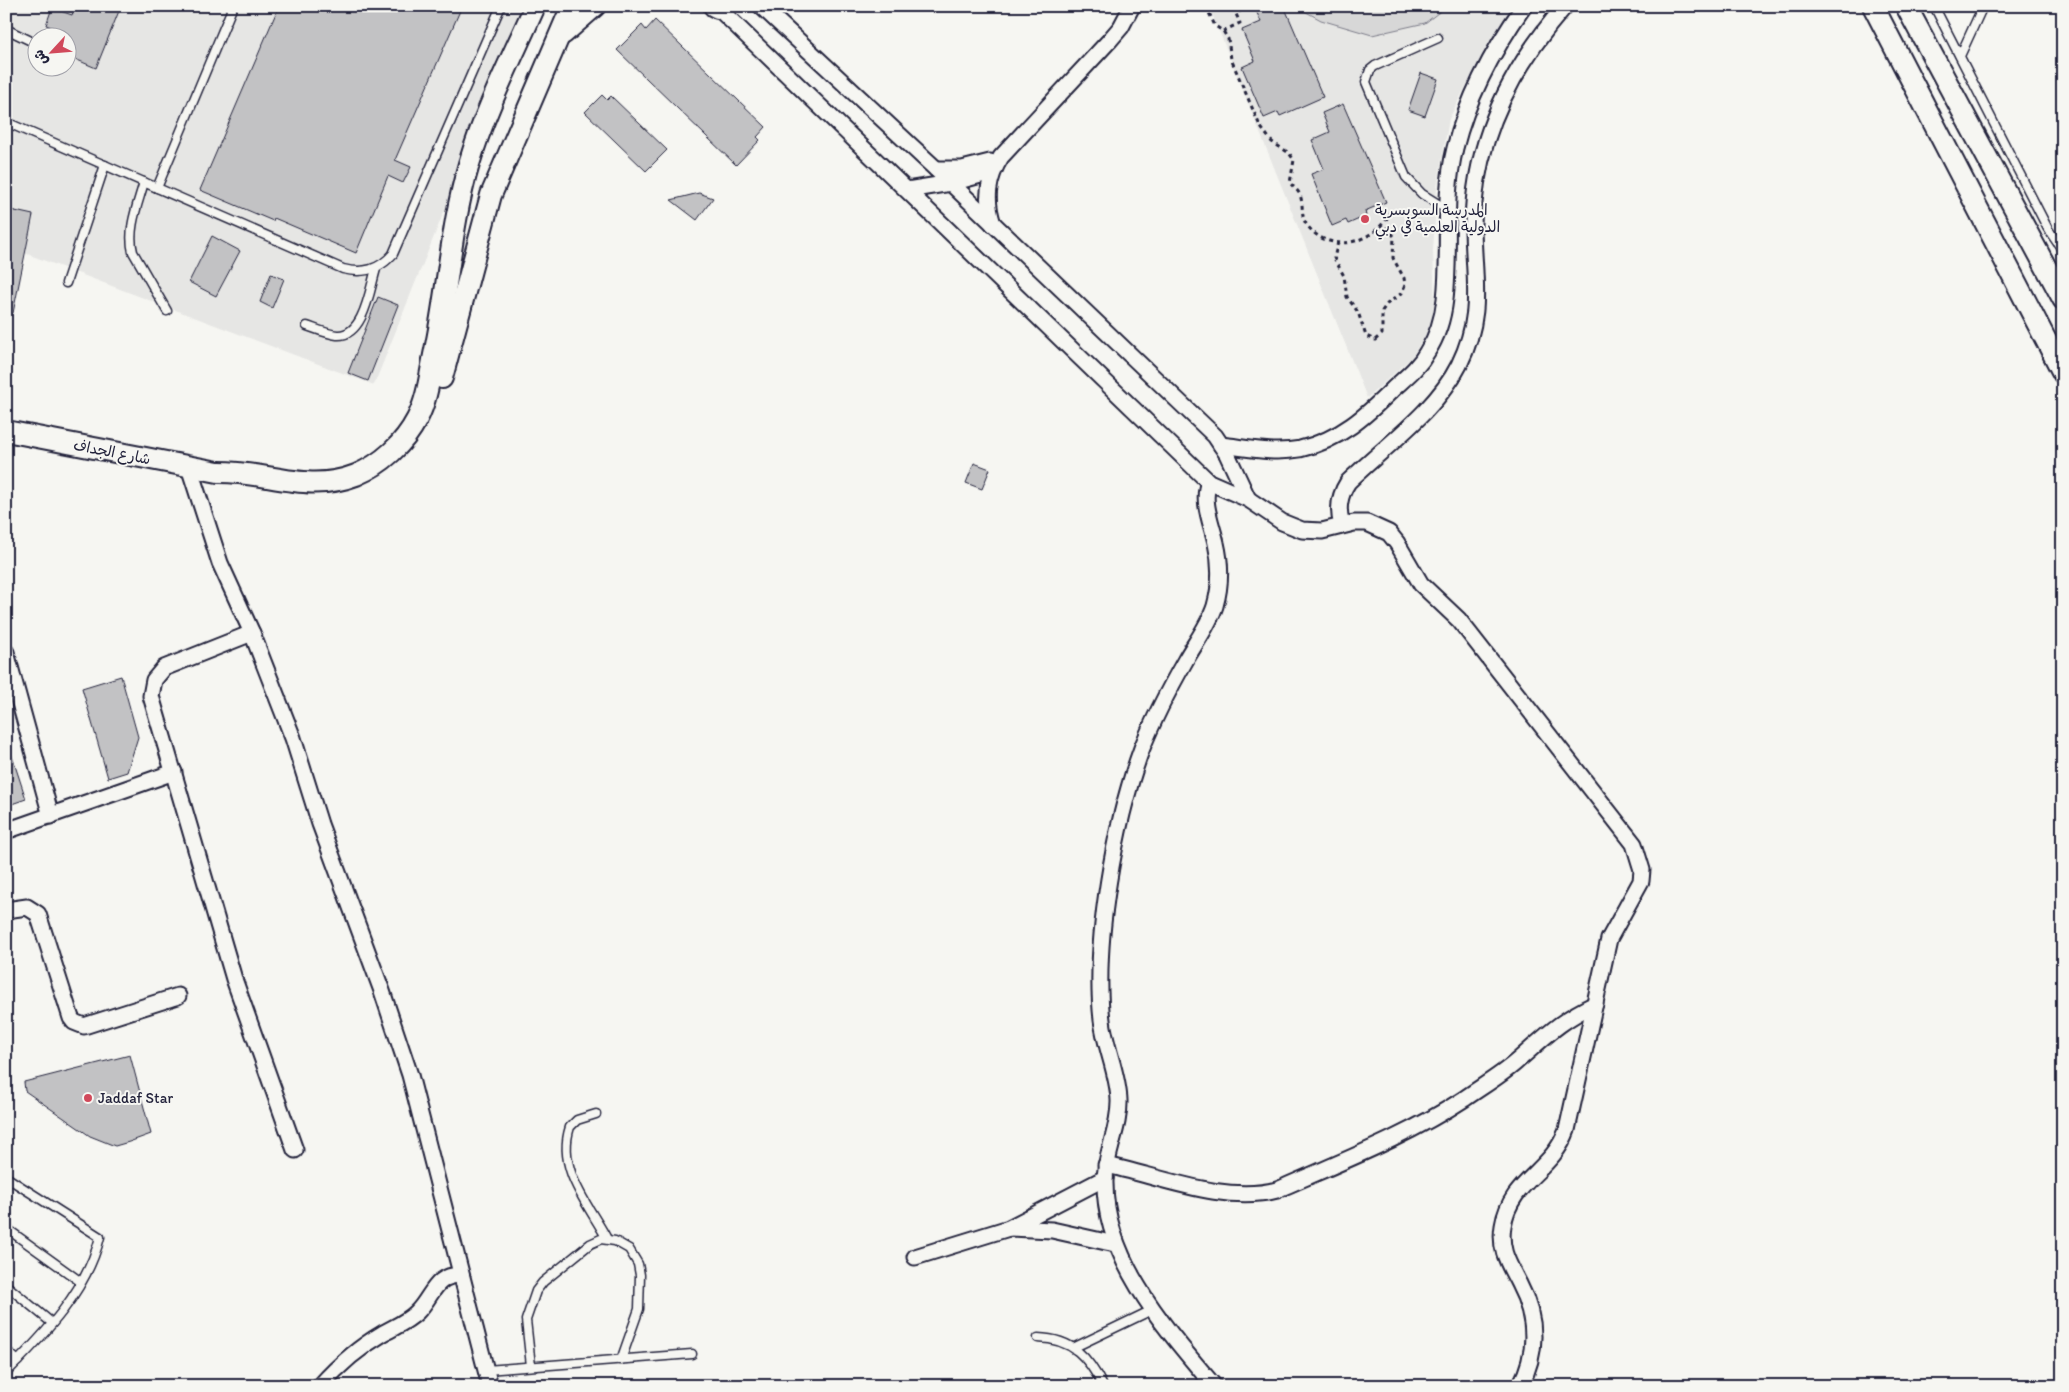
<svg xmlns="http://www.w3.org/2000/svg" width="2069" height="1392" font-family="Itim,'Playpen Sans Arabic',sans-serif">
	<style>
		.built { fill: #e6e6e4; fill-rule: evenodd }
		.green { fill: #d7d7d7; stroke: #7c7c89 }
		.building { fill: #c2c2c4; stroke: #22223b }
		.lines { fill: none; stroke-linecap: round; stroke-linejoin: round }
		.lane-casing { stroke: #22223b; stroke-width: 11 }
		.street-casing { stroke: #22223b; stroke-width: 19 }
		.secondary-casing { stroke: #22223b; stroke-width: 24 }
		.path { stroke: #22223b; stroke-width: 3; stroke-dasharray: 4 4; stroke-linecap: butt }
		.lane { stroke: #f6f6f2; stroke-width: 8 }
		.street { stroke: #f6f6f2; stroke-width: 15 }
		.secondary { stroke: #f6f6f2; stroke-width: 20 }
		.poi-dot { fill: #d1495b; stroke: #f6f6f2; stroke-width: 2 }
		.labels { text-anchor: middle; stroke-width: 4; stroke-linejoin: round; paint-order: stroke }
		.poi-label { font-size: 15px; fill: #22223b; stroke: #f6f6f2; text-anchor: start }
		.street-label { font-size: 15px; fill: #22223b; stroke: #f6f6f2 }
	</style>
	<rect width="100%" height="100%" fill="#f6f6f2"/>
	<filter id="ink" filterUnits="userSpaceOnUse"><feTurbulence type="fractalNoise" baseFrequency=".02" numOctaves="2"/><feDisplacementMap in="SourceGraphic" scale="10" xChannelSelector="R" yChannelSelector="G"/><feConvolveMatrix kernelMatrix="1 2 1 2 8 2 1 2 1" color-interpolation-filters="sRGB"/></filter>
	<g filter="url(#ink)">
		<g class="built">
			<path d="M6,6h521l-153,379 -368,-139zM38,38h30v30h-30z"/>
			<path d="M1209,6h304l-27,41 -37,72 -12,69 -4,63 2,53 -6,25 -17,28 -45,41z"/>
		</g>
		<path class="green" d="M1295,6h152l-22,17 -53,12 -51,-15z"/>
		<g class="building">
			<path d="M75,6h46l-25,62 -28,-12v-18h-5l2,-6 -19,-7 6,-17 20,7z"/>
			<path d="M279,6h183l-67,154 16,7 -8,16 -15,-7 -32,77 -82,-35 -1,3 -73,-31z"/>
			<path d="M1254,6h30l39,91 -43,19 -2,-4 -14,6 -22,-51 13,-6 -13,-31 19,-8z"/>
			<path d="M655,20l111,107 -9,10 3,3 -24,25 -119,-115 25,-25 4,5z"/>
			<path d="M1421,73l17,6 -13,37 -17,-6z"/>
			<path d="M602,95l5,5 4,-4 56,54 -21,21 -61,-59z"/>
			<path d="M1343,104l43,98 -21,9 1,5 -18,8 -2,-4 -14,6 -21,-52 13,-5 -12,-29 18,-8 -8,-19z"/>
			<path d="M699,193l14,5 -16,22 -26,-20z"/>
			<path d="M6,209l27,6 -20,98 -7,-1z"/>
			<path d="M212,236l28,15 -24,45 -27,-14z"/>
			<path d="M271,274l13,5 -12,29 -12,-6z"/>
			<path d="M378,297l20,8 -30,76 -20,-8z"/>
			<path d="M974,463l16,6 -8,20 -16,-6z"/>
			<path d="M121,676l17,61 -11,35 -19,6 -26,-90z"/>
			<path d="M9,747l17,52 -20,7v-58z"/>
			<path d="M130,1055l21,79 -22,8 -14,4 -25,-10 -65,-45 -1,-9z"/>
		</g>
		<g class="lines">
			<g class="lane-casing">
				<g id="lane">
					<path d="M1934,6l114,223 15,22"/>
					<path d="M6,29l23,11"/>
					<path d="M1438,38l-63,28 -5,4 -4,12 40,95 16,17 24,15"/>
					<path d="M1960,56l23,-50"/>
					<path d="M6,122l337,147c20,5 36,1 50,-15l108,-248"/>
					<path d="M144,182c-6,22 -17,47 -11,70l34,59"/>
					<path d="M157,188l76,-182"/>
					<path d="M66,283l39,-118"/>
					<path d="M307,326c9,3 20,8 30,9 27,2 33,-47 39,-66"/>
					<path d="M596,1114l-19,6 -7,7c-14,42 19,78 37,112"/>
					<path d="M6,1177l94,60c-13,54 -56,98 -94,136"/>
					<path d="M6,1228l75,54"/>
					<path d="M6,1285l46,38"/>
					<path d="M1038,1338c35,1 50,19 65,48"/>
					<path d="M1075,1347l79,-38"/>
					<path d="M6,1350l12,11"/>
					<path d="M531,1366l-5,-46 10,-29 7,-9 47,-38 11,-5 14,2 14,8 9,15 2,11 -1,34 -18,51"/>
					<path d="M486,1370l206,-16"/>
				</g>
			</g>
			<g class="street-casing">
				<g id="street">
					<path d="M716,6l493,476 39,17 34,23 20,8 20,1 32,-8h13l22,10 8,10 24,41 38,36 175,224 8,26 -1,11 -32,58 -42,191c-15,42 -57,50 -64,96 -4,24 6,38 16,58 18,34 19,68 1,102"/>
					<path d="M761,6l175,163 279,267 12,18 21,45"/>
					<path d="M936,169h26l28,-7"/>
					<path d="M907,190l44,-7 41,-11"/>
					<path d="M993,224c-8,-24 -6,-45 8,-67l108,-116 12,-14 11,-21"/>
					<path d="M1221,445c27,3 52,9 79,4 40,-9 66,-33 94,-61 12,-11 25,-21 33,-36 10,-15 16,-35 18,-53 6,-52 -3,-98 10,-151 13,-52 38,-98 69,-142"/>
					<path d="M189,467l31,96 32,70 41,105 27,86 62,167 28,84 80,311"/>
					<path d="M1209,482c-8,19 3,42 7,61 5,21 5,42 -1,63 -6,19 -20,37 -30,55 -16,28 -31,57 -43,87 -27,73 -49,194 -40,272 3,27 16,53 17,80 1,28 -14,53 -14,81 -1,79 61,148 109,205"/>
					<path d="M1342,525c-5,-16 -3,-29 6,-43 37,-36 88,-71 111,-117 26,-53 14,-87 14,-141 1,-83 38,-156 92,-218"/>
					<path d="M252,633l-88,35 -10,12 -3,16 83,283 61,171"/>
					<path d="M6,652l45,164"/>
					<path d="M6,831l168,-59"/>
					<path d="M6,910l21,-3 11,7 33,104 3,4 10,4 94,-30"/>
					<path d="M1106,1165c53,11 118,39 171,25 63,-28 129,-53 187,-91 17,-12 36,-23 52,-37 29,-25 43,-41 79,-58"/>
					<path d="M1010,1228l42,2 63,14"/>
					<path d="M915,1257l94,-29 96,-50"/>
					<path d="M320,1386c18,-20 38,-38 62,-52 12,-7 25,-12 35,-22 16,-16 17,-37 44,-37"/>
				</g>
			</g>
			<g class="secondary-casing">
				<g id="secondary">
					<path d="M714,6l4,2"/>
					<path d="M1873,6l190,367"/>
					<path d="M1906,6l157,293"/>
					<path d="M563,34l32,-28"/>
					<path d="M442,378l49,-183 81,-189"/>
					<path d="M6,431l212,41c49,-1 89,22 138,3 26,-11 48,-31 61,-56 11,-21 13,-46 18,-69 13,-61 16,-126 34,-186 16,-54 43,-106 66,-158"/>
				</g>
			</g>
			<g class="path">
				<path d="M1206,6l9,20 8,5 5,8 3,20 29,67 12,16 17,11 5,7 -4,23c3,4 8,7 10,12 4,10 0,21 7,30 24,33 73,16 85,-17"/>
				<path d="M1223,31l17,-8 -4,-9 11,-8"/>
				<path d="M1338,242l-4,16 10,18 3,21 11,15 8,24 9,4 7,-6v-23l5,-7 15,-11 3,-8 -1,-7 -11,-20 1,-22 -10,-12"/>
			</g>
			<use href="#lane" class="lane"/>
			<use href="#street" class="street"/>
			<use href="#secondary" class="secondary"/>
		</g>
	</g>
	<g class="poi-dot">
		<circle cx="1365" cy="219" r="5"/>
		<circle cx="88" cy="1098" r="5"/>
	</g>
	<g class="labels">
		<g class="poi-label">
			<text x="1375" y="215">المدرسة السويسرية<tspan x="1375" dy="17">الدولية العلمية في دبي</tspan></text>
			<text x="98" y="1103">Jaddaf Star</text>
		</g>
		<g class="street-label">
			<text transform="translate(112 452) rotate(11)" y="5">شارع الجداف</text>
		</g>
	</g>
	<rect width="2069" height="1392" fill="none" stroke="#f6f6f2" stroke-width="25"/>
	<rect x="12" y="12" width="2044" height="1367" fill="none" stroke="#22223b" stroke-width="2" filter="url(#ink)"/>
	<g transform="translate(52 52) rotate(244)"><circle r="24" fill="#f6f6f2" stroke="#a1a1a9"/>
	<path d="M0-4L9 19L0 12L-9 19Z" fill="#d1495b"/>
	<text y="-8" font-size="14" font-weight="bold" text-anchor="middle" fill="#22223b">ش</text>
	</g>
</svg>
